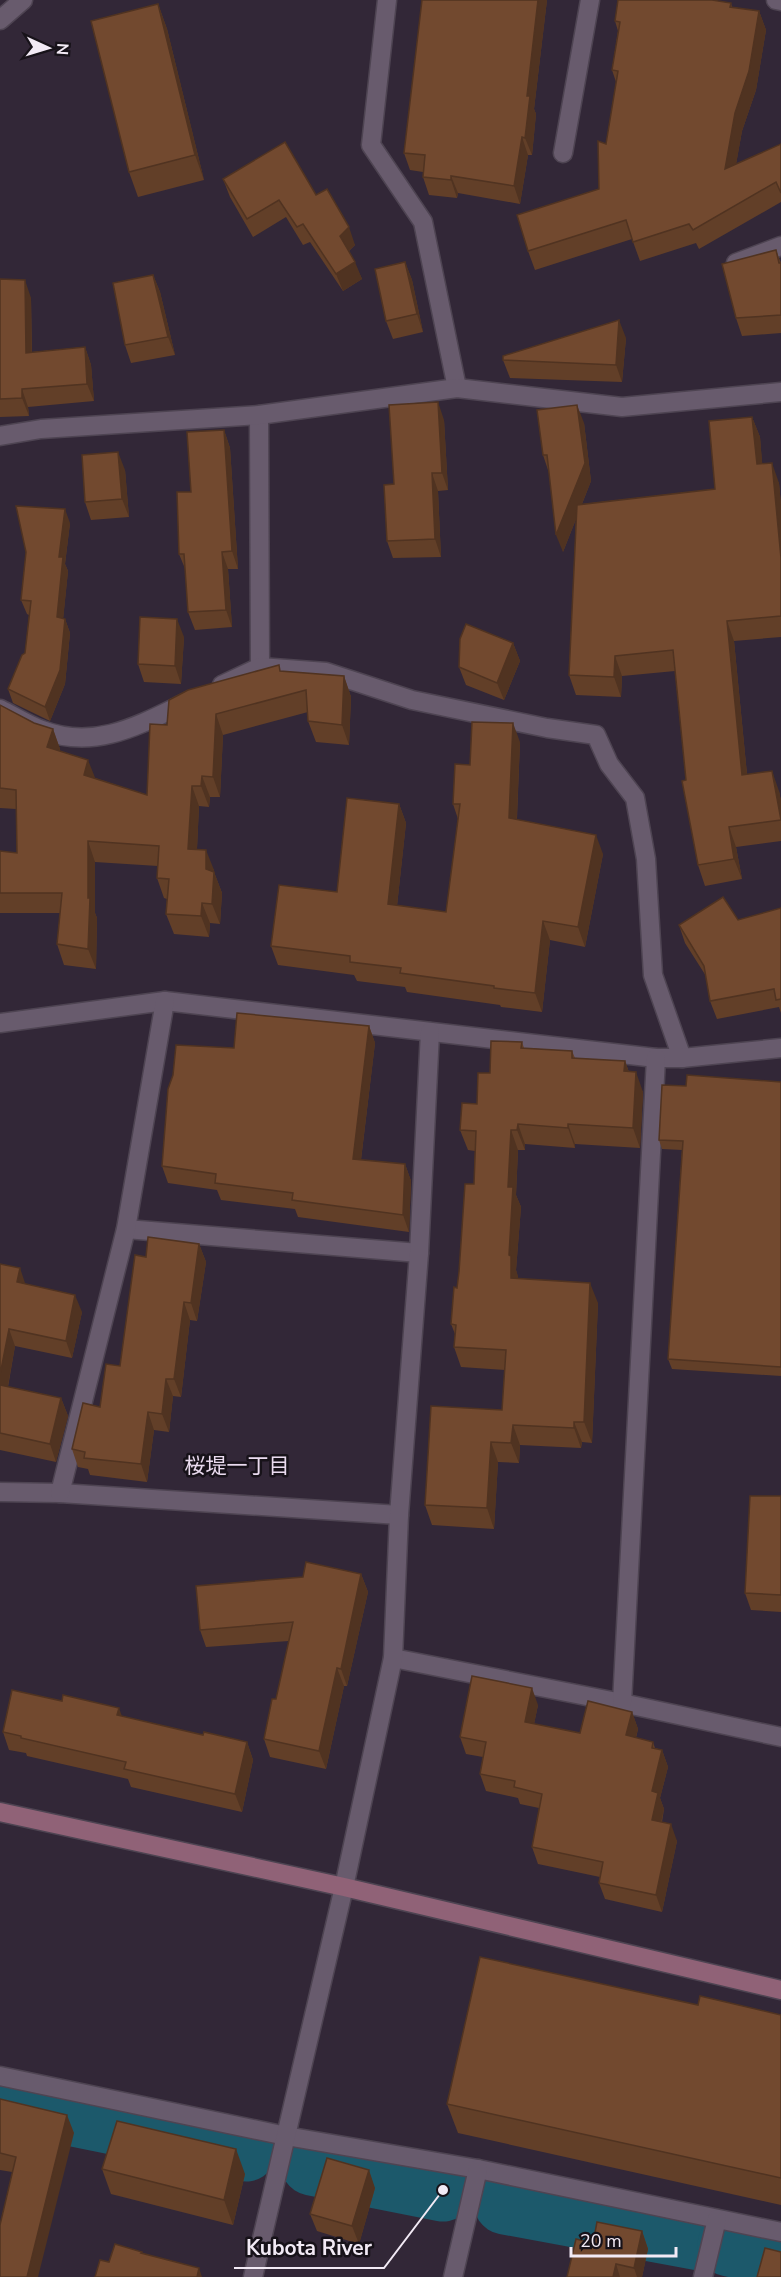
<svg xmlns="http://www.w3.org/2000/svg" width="781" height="2277" font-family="'Nunito Sans','Noto Sans JP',sans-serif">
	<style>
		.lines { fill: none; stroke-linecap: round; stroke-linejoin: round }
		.river { stroke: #1c596b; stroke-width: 63 }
		.street-casing { stroke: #4e4452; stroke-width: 21 }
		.secondary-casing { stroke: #4e4452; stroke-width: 21 }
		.street { stroke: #685b6d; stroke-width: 18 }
		.secondary { stroke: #906277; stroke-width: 18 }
		.wall { fill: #623f28 }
		.shaded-wall { fill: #503321 }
		.building { fill: #72492f; stroke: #503321; stroke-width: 1.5 }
		.labels { text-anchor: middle; stroke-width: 5; stroke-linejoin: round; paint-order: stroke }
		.neighbourhood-label { font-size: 21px; fill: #eadbef; stroke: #171219 }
		.leader { fill: none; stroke: #f2eaf5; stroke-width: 2 }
		.callout-dot { fill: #f2eaf5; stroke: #171219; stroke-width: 2 }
		.callout-label { font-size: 21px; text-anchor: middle; font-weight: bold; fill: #f2eaf5; stroke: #171219; stroke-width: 5; stroke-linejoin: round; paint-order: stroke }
	</style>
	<rect width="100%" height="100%" fill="#322737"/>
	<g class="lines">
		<g class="river">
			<path d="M0,2100l246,50"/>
			<path d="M312,2164l131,26"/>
			<path d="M505,2203l195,36"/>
			<path d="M729,2245l52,11"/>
		</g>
		<g class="street-casing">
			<g id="street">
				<path d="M387,0l-16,145 52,77 34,166"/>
				<path d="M776,0l5,1"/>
				<path d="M0,20l23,-20"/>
				<path d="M563,153l27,-153"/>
				<path d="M736,263l45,-17"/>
				<path d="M259,415l1,252"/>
				<path d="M0,436l41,-7 218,-14 198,-27 165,19 159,-15"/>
				<path d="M222,685l38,-18 66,5 86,28 135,28 49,7 13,29 26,34 11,61 7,116 29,83"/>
				<path d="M0,709c14,7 28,16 42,21 54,21 99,-6 147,-29"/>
				<path d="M0,1023l165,-22 491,57h26l99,-10"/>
				<path d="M126,1229l293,24"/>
				<path d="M0,1492l60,1 339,22"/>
				<path d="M60,1493l66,-264 39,-228"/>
				<path d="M393,1658l229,45 159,34"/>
				<path d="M622,1703l34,-645"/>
				<path d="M0,2076l286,60 192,33 303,63"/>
				<path d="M253,2277l91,-390 49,-229 6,-143 20,-262 11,-221"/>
				<path d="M453,2277l25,-108"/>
				<path d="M703,2277l14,-58"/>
			</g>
		</g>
		<g class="secondary-casing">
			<path id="secondary" d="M0,1812l344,75 437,103"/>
		</g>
		<use href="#street" class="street"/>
		<use href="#secondary" class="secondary"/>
	</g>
	<g class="wall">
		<path d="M422,0h125l-13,109 2,5 -4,41h-4l-8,49 -62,-11 -1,5 -28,-3 -6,-18v-5l-13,-2 -6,-17z"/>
		<path d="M731,3l1,4 27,4 7,19 -10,60 -14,41 -6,33 45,-20v58l-82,47 -3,-6 -56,18 -8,-22 -97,31 -7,-19 71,-62 17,-107 -4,-12 6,-39 -3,-10z"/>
		<path d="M158,4l9,25 37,151 -66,17 -9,-25z"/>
		<path d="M223,179l93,16 39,50 -6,6 13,28 -19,12 -33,-49 -7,3 -17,-28 -33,20 -23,-40z"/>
		<path d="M776,250l5,13v70l-39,3 -6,-18z"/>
		<path d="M405,262l7,18 11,52 -30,7 -7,-18z"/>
		<path d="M153,275l7,17 15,63 -44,8 -6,-18z"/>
		<path d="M0,279l31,19 1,54 53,-5 6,18 3,36 -66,6 1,9 -29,1z"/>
		<path d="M626,338l-4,44 -112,-4 -7,-18z"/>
		<path d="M752,417l8,20 2,27 17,19 2,22v132l-47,4 13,133 32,17 2,10v40l-45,6 6,32 -37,7 -7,-21 -12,-85 -11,-109 -53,5 -1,21 -45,-2 -7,-20 7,-156 -13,33 -14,-79 -6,-18 41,-32 7,58 -9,23 133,-15z"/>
		<path d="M444,420l4,70 -10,1 3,66 -48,1 -6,-17 7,-57z"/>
		<path d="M224,430l6,18 8,121h-10l4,58 -37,3 -7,-18 -2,-41 -7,-17 12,-62z"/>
		<path d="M125,470l4,47 -38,3 -6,-18z"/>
		<path d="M70,523l-5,41 3,7 -5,48h2l5,14 -5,51 -15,37 -37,-18 -5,-14 17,-36 4,-38 -2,-1 -6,-14z"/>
		<path d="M184,637l-3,47 -37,-2 -6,-18z"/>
		<path d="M513,643l7,18 -16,39 -38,-15 -7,-18z"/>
		<path d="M281,671l63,5 7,21 -2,48 -33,-3 -8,-21v-9l-85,23 -3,62h-10l-1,10 -10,-1 -2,43 17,21v2l8,21 -2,31 -10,-1 -1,14 -35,-3 -8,-20 1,-15 -3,-1 -7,-20 1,-12 -63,-4v51l2,5 -1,51 -32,-4 -7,-21 3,-31h-60v-62l17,2 -1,-44 -16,-1v-103l34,18 19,6 7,20v2l35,27 52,17 20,-70z"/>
		<path d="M520,742l-3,77 86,35 -18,93 -35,-7 -8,72 -41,-5 -1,-2 -93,-13 -2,-5 -48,-6 -3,-6 -76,-10 -7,-19 66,-54 62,-88 7,19 -9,83 49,6 12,-93 -5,-15 17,-39z"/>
		<path d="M781,908v105l-2,-6 -62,12 -7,-18 -4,-25 -21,-33 -6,-18 59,-5z"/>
		<path d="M369,1026l6,17 -14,117 44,4 6,17 -2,51 -111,-15 -3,-8 -74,-9 -4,-10 -49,-7 -6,-17 72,-118z"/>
		<path d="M522,1042l2,6 48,3 3,7 50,3 4,11 14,20 -3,56 -65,-4v4l-50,-4v6h-7l-2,45 5,12 -5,63 2,8 80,25 -6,140 -10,-1 -1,6 -61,-3 -1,18 -21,-1 -4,67 -62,-4 -7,-20 77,-95 3,-40 -44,-3 -7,-20 1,-13 -4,-10 23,-140 1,-33 -7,-1 -8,-20 17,-26 13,-31z"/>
		<path d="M781,1082v294l-109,-7 -4,-10 14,-209 -20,-1 -3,-9 27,-54z"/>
		<path d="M199,1244l7,18 -9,59 -7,-1 -9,77 -8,-1 -4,36 -15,-2 -7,52 -57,-7 -2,-6 -10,-2 -6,-18 28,-42 20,-41 26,-109z"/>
		<path d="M0,1264l25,20 57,28 -10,46 -57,-12 -7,41 53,11 7,18 -12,46 -56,-12z"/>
		<path d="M781,1496v116l-30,-2 -6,-17z"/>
		<path d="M361,1574l7,18 -21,94h-3l-18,83 -56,-12 -6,-18 12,-40 13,-58 -83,6 -6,-17z"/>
		<path d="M538,1705l-4,19 46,9 52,-21 6,17 -2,9 17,4 2,6 7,2 6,17 -8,31 4,11 -2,13 15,19 -15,71 -57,-13 -6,-16 1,-6 -62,-13 -6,-17 7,-39 -19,-4 -2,-6 -32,-7 -6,-17 3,-17 -17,-3 -6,-17z"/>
		<path d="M122,1716l81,19 44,7 6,18 -11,52 -111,-25 -3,-8 -101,-23 -1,-3 -17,-3 -6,-18z"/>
		<path d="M698,2005l83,10v190l-323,-72 -11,-29z"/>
		<path d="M0,2099l74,34 -62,39 -12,-2z"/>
		<path d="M102,2169l143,5 -12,51 -122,-31z"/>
		<path d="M375,2188l-16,56 -42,-13 -7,-17z"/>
		<path d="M642,2231l6,18 -6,28h-75l26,-34z"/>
	</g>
	<g class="shaded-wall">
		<path d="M538,0h9l-13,109 2,5 -4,41 -7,-17 2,-42z"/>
		<path d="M158,4l9,25 37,151 -9,-25z"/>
		<path d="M759,11l7,19 -10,60 -14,41 -10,57 -7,-19 10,-56z"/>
		<path d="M522,137l6,18 -8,49 -6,-18z"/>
		<path d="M451,176l7,17 -1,5 -6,-18z"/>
		<path d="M349,227l6,18 -9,8 -6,-17z"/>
		<path d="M355,262l7,17 -19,12 -7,-17z"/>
		<path d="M405,262l7,18 11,52 -6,-18z"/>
		<path d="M153,275l7,17 15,63 -7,-18z"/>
		<path d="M25,280l6,18 1,72 -6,-17z"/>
		<path d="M619,320l7,18 -4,44 -6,-17z"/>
		<path d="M85,347l6,18 3,36 -7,-17z"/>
		<path d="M22,389l6,18 1,9 -7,-18z"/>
		<path d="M438,402l6,18 4,70 -6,-17z"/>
		<path d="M577,405l7,18 7,58 -28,71 -7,-17z"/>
		<path d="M752,417l8,20 4,47 -7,-20z"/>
		<path d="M224,430l6,18 8,121 -6,-18z"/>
		<path d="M118,452l7,18 4,47 -7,-18z"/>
		<path d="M772,463l7,20 2,22v53z"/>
		<path d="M432,473l6,18 3,66 -6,-18z"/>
		<path d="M65,509l5,14 -5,41 3,7 -6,60 -5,-14 2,-60z"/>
		<path d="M222,552l6,17 4,58 -6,-17z"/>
		<path d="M65,619l5,14 -5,51 -15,37 -5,-14z"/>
		<path d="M177,619l7,18 -3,47 -6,-18z"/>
		<path d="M727,621l7,20 15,154 -7,-20z"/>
		<path d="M513,643l7,18 -16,39 -7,-17z"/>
		<path d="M615,656l7,20 -1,21 -7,-20z"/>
		<path d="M344,676l7,21 -2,48 -7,-20z"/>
		<path d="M216,714l7,21 -3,62 -7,-20z"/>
		<path d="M513,723l7,19 -4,95 -7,-19z"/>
		<path d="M53,729l7,20 -6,18 -7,-20z"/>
		<path d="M88,760l8,20 -12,-5z"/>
		<path d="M772,771l7,20 2,10v20z"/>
		<path d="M202,776l8,21 -1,10 -8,-21z"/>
		<path d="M192,786l7,20 -3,63 -8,-20z"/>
		<path d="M399,804l7,19 -11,101 -7,-20z"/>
		<path d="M729,827l7,20 6,32 -8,-20z"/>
		<path d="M596,835l7,19 -18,93 -7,-20z"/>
		<path d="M88,841l7,21v51l2,5 -1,51 -8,-20z"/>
		<path d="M206,850l8,20 -1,18 1,-16 8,21 -2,31 -8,-20 -6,-35z"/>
		<path d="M202,903l8,20 -1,14 -8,-21z"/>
		<path d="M543,921l7,19 -8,72 -7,-19z"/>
		<path d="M369,1026l6,17 -16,133 -6,-17z"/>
		<path d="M625,1061l7,20 -8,-10z"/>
		<path d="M636,1072l7,20 -3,56 -7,-20z"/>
		<path d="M518,1124l7,20v6l-8,-20z"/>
		<path d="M568,1124l7,20v4l-7,-20z"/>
		<path d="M511,1130l7,20 -2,45 5,12 -5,63 2,6v22l-7,-20 -2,-23 -1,-68z"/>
		<path d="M405,1164l6,17 -2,51 -6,-17z"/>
		<path d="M199,1244l7,18 -9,59 -6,-18z"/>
		<path d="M20,1268l6,18 -9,-4z"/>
		<path d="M590,1283l8,20 -6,140 -8,-21z"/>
		<path d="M75,1295l7,17 -10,46 -6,-17z"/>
		<path d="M184,1302l6,18 -9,77 -7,-18z"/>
		<path d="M9,1329l6,17 -10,56 -5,-12v-15z"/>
		<path d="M166,1379l7,17 -4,36 -7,-18z"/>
		<path d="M61,1398l7,18 -12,46 -6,-18z"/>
		<path d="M148,1412l6,18 -7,52 -6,-18z"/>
		<path d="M574,1422l8,20 -1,6 -7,-20z"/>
		<path d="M513,1425l7,20 -1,18 -8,-20z"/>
		<path d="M491,1442l7,20 -4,67 -7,-21z"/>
		<path d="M361,1574l7,18 -21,94 -6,-17z"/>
		<path d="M337,1668l7,18 -18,83 -7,-18z"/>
		<path d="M532,1688l6,17 -7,34 -6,-17z"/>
		<path d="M119,1708l6,17 -8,-10z"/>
		<path d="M632,1712l6,17 -6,23 -6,-17z"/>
		<path d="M247,1742l6,18 -11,52 -7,-18z"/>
		<path d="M662,1750l6,17 -8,31 4,11 -6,28 -6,-17v-29z"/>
		<path d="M671,1824l6,17 -15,71 -6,-17z"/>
		<path d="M67,2115l7,18 -36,144h-11z"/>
		<path d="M236,2149l9,25 -12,51 -9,-25z"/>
		<path d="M369,2170l6,18 -16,56 -7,-18z"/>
		<path d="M642,2231l6,18 -6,28h-5l-3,-9z"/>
		<path d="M616,2264l4,13h-7z"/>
		<path d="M199,2268l3,9h-5z"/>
	</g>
	<g class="building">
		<path d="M422,0h116l-11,96h3l-5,42 -3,-1 -8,49 -63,-10v4l-28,-3 2,-22 -21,-2z"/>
		<path d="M618,0h94l19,3 -1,4 29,4 -10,60 -14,42 -10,56 56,-25v49l-5,-11 -83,48 -4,-6 -56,18 -7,-22 -98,31 -11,-36 82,-26 -1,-48 8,3 12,-73 -6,-1 8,-48 -5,-1z"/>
		<path d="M158,4l37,151 -66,17 -38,-151z"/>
		<path d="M285,142l31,53 11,-6 22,38 -9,9 15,26 -19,12 -33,-50 -6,3 -18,-27 -32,19 -24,-40z"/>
		<path d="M776,250l3,13h2v52l-45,3 -14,-54z"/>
		<path d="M405,262l12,52 -31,7 -11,-52z"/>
		<path d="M153,275l15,62 -43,8 -12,-62z"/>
		<path d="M0,279l25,1 1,73 59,-6 2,37 -65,5v9l-22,1z"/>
		<path d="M619,320l-3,45 -113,-5v-4z"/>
		<path d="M438,402l4,71h-10l3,66 -48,2 -3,-56 10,-1 -5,-79z"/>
		<path d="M577,405l8,58 -29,72 -9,-80h-4l-6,-45z"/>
		<path d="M752,417l5,47 15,-1 9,95v58l-54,5 15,154 30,-4 9,49 -52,7 5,32 -36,6 -16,-84 4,-1 -13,-130 -58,6 -1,21 -45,-2 8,-170 138,-16 -6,-68z"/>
		<path d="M224,430l8,121 -10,1 4,58 -38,2 -4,-58h-5l-2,-62h14l-4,-60z"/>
		<path d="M118,452l4,47 -37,3 -3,-47z"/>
		<path d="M16,506l49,3 -6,48h4l-6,60 8,2 -5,51 -15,37 -37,-18 14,-34 3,-2 6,-52 -10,-1 5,-48z"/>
		<path d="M140,617l37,2 -2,47 -37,-2z"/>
		<path d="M466,624l47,19 -16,40 -38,-16 1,-28z"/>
		<path d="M279,665l1,6 64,5 -2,49 -34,-4 -2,-31 -90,24 -3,63 -11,-1 -1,10h-9l-4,63 18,1v19l8,3 -2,32 -10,-1 -1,13 -35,-2 3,-35 -12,-1 2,-32 -71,-5v57h2l-2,51 -31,-5 5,-51h-62v-42l17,2 -1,-63 -16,-2v-83l34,18 19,6 -6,18 41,13 -4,15 63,20 3,-71 17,1 2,-25 19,-10z"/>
		<path d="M472,722l41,1 -4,95 87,17 -18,92 -35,-6 -8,72 -41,-5v-2l-94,-13 1,-5 -51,-6v-6l-79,-10 8,-61 58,7 10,-94 52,6 -11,100 58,8 14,-108h-7l2,-40 15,1z"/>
		<path d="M723,897l15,23 43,-12v91l-5,1 -2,-11 -64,12 -6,-35 -25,-41z"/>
		<path d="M237,1013l132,13 -16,133 52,5 -2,51 -111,-15 1,-7 -78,-10 1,-9 -54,-8 6,-77 5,-14 3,-30 58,3z"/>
		<path d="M491,1041l31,1 -1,6 51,3v7l53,3 -1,10 12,1 -3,56 -65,-4v4l-50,-4 -1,6h-6l-3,57h5l-4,68 2,1v22l79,5 -6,139h-10v6l-61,-3 -2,18 -20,-1 -4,66 -62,-3 6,-99 71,4 4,-60 -52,-3 2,-22 -5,-1 3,-37 3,1 2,-16 6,-88h9l2,-53 -16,-1 2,-27 15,1 1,-31h12z"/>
		<path d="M687,1075l94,7v285l-113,-8 15,-218 -24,-1 3,-55 24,1z"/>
		<path d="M148,1237l51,7 -8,59 -7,-1 -10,77h-8l-4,35 -14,-2 -7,52 -57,-6 1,-6 -13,-3 11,-46 17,4 6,-43 14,2 15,-111 11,2z"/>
		<path d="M0,1264l20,4 -3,14 58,13 -9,46 -57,-12 -9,46z"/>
		<path d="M0,1385l61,13 -11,46 -50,-11z"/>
		<path d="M750,1496h31v99l-36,-2z"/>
		<path d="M306,1562l55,12 -20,95 -4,-1 -18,83 -55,-12 8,-40h4l17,-77 -93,8 -4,-44 107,-9z"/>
		<path d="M472,1676l60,12 -7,34 55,11 8,-32 44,11 -6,23 27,7 -1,6 10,2 -10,41 6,2 -6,27 19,4 -15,71 -57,-12 4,-21 -71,-15 10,-53 -28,-7 1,-6 -35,-7 6,-32 -26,-5z"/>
		<path d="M12,1690l50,11 1,-6 56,13 -2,7 86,20 1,-3 43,10 -12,52 -111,-25 2,-7 -105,-24v-2l-18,-4z"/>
		<path d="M480,1957l218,48 2,-9 81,19v163l-334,-74z"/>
		<path d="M0,2099l67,16 -40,162h-27v-52l16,-68 -16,-4z"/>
		<path d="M117,2121l119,28 -12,51 -122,-31z"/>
		<path d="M327,2158l42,12 -17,56 -42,-12z"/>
		<path d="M597,2222l45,9 -8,37 -18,-4 -3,13h-46l9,-38 17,4z"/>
		<path d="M115,2244l27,8 -1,1 58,15 -2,9h-102l5,-17 9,2z"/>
		<path d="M765,2248l16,4v25h-24z"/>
	</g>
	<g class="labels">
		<g class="neighbourhood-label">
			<text x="237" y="1473">桜堤一丁目</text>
		</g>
	</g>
	<path class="leader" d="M443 2190L384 2268H234"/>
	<circle class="callout-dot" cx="443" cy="2190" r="6"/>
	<g class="callout-label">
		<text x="309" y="2255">Kubota River</text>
	</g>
	<g transform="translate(48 48) rotate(94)" stroke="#171219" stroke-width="4.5" paint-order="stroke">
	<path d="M0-4.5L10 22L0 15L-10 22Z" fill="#f2eaf5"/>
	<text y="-9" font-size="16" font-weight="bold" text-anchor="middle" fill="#f2eaf5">N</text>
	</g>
	<path d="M571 2247v9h105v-9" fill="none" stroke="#f2eaf5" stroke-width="3"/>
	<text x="580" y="2247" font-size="18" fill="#f2eaf5" stroke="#171219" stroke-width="4.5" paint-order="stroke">20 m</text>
</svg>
